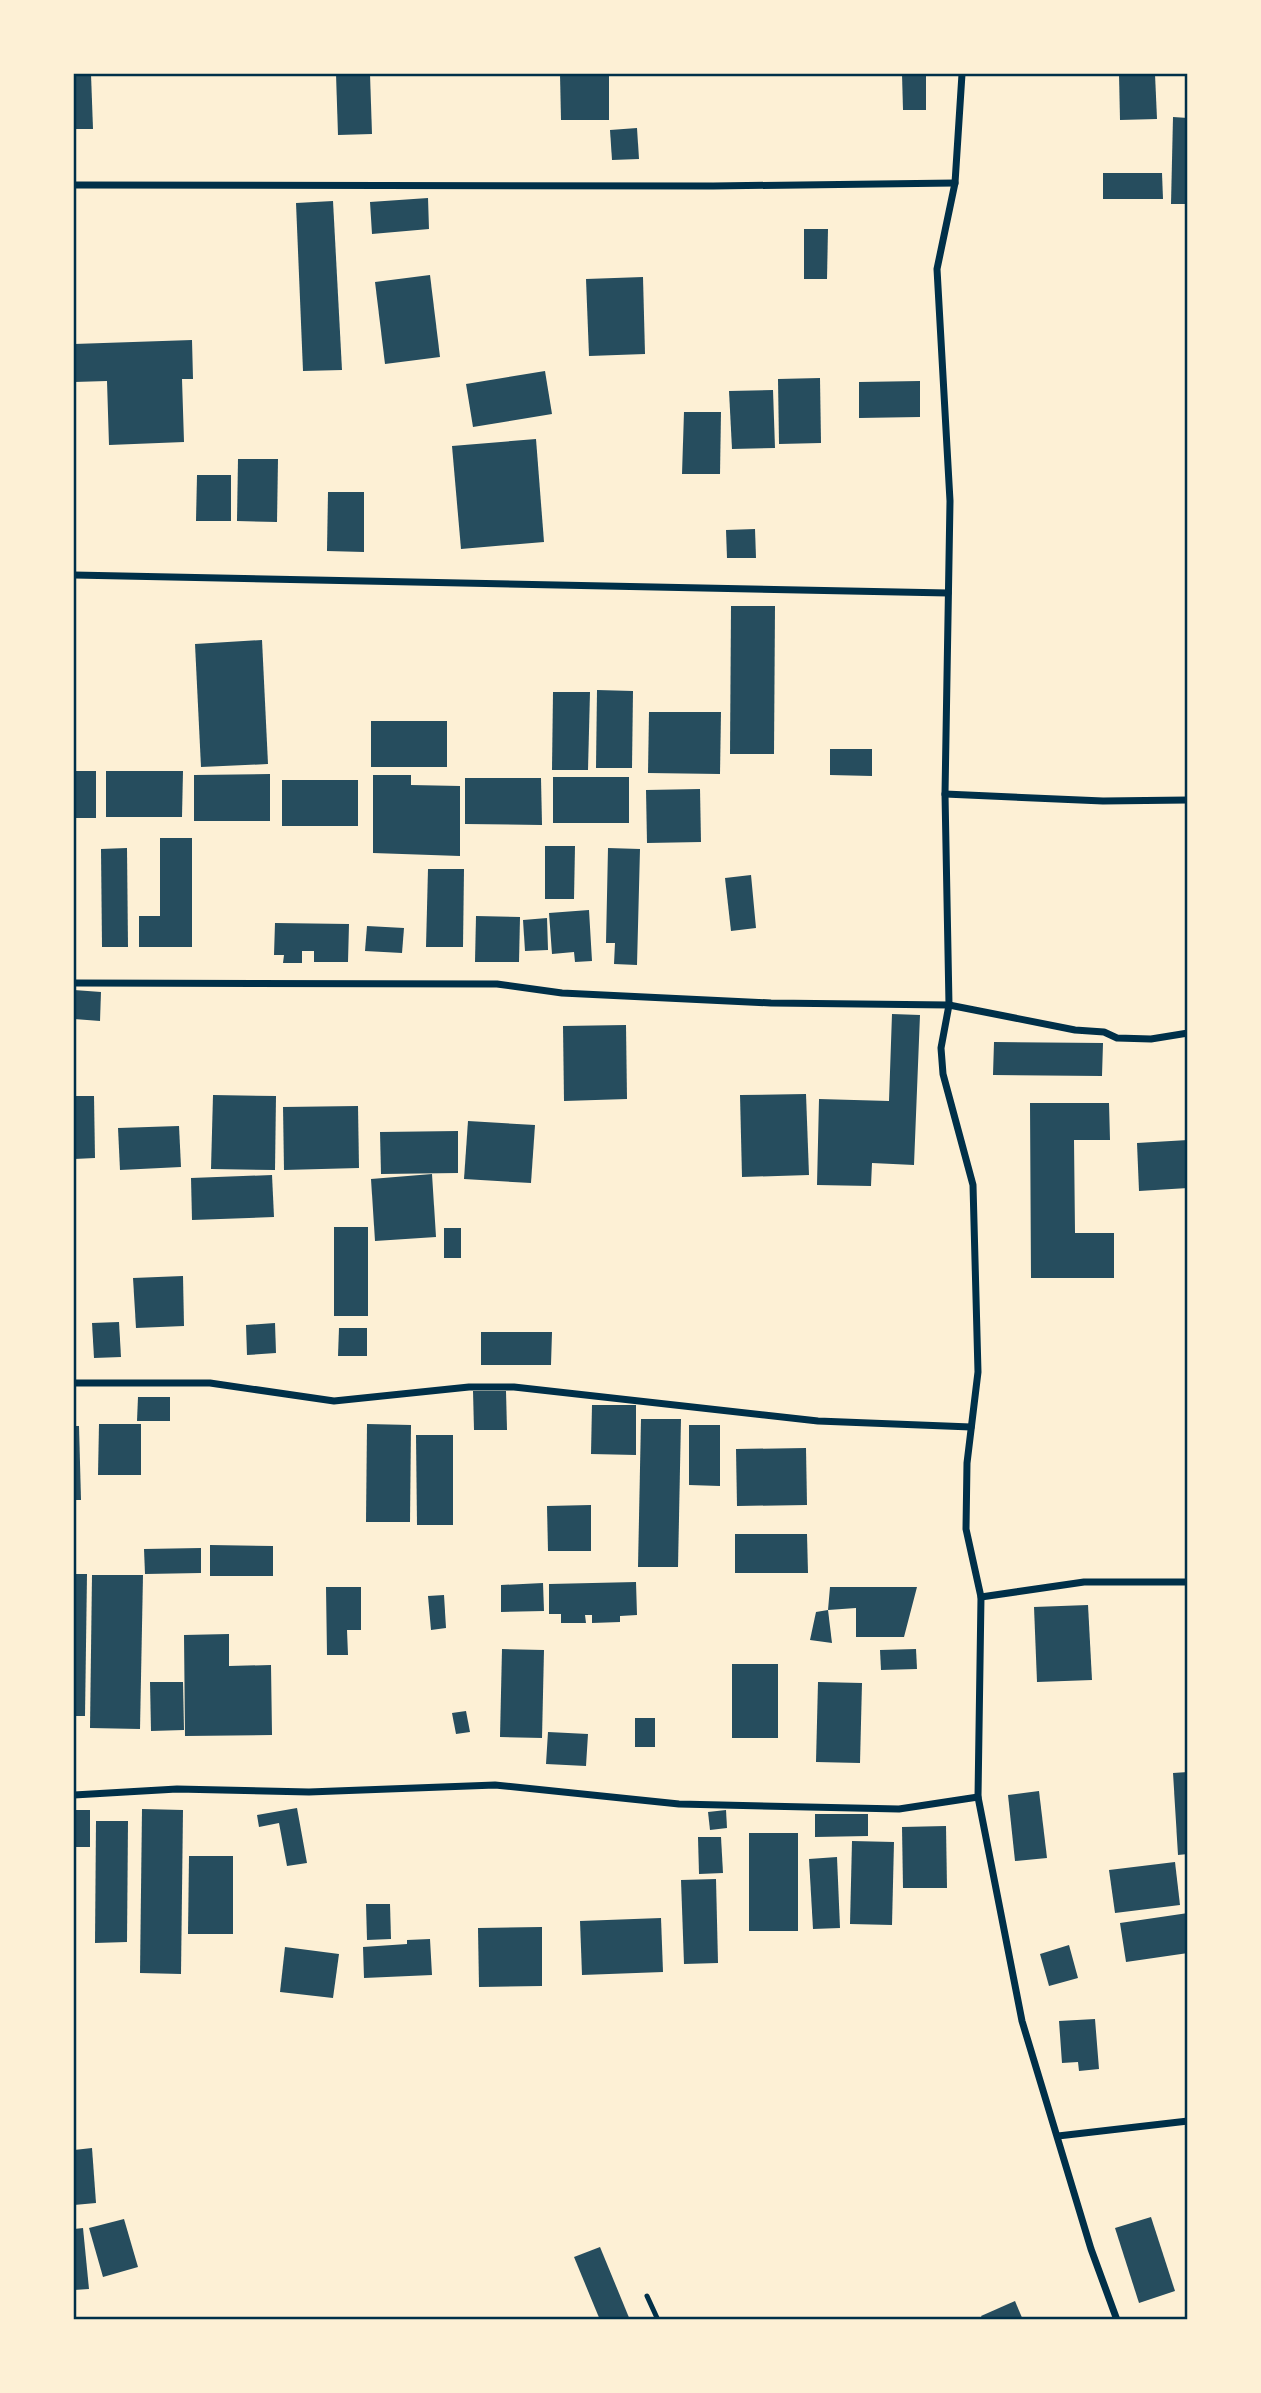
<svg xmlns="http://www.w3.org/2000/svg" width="1261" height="2393" font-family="'Zilla Slab',serif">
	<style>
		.building { fill: #264d5e }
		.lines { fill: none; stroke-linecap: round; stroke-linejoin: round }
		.service { stroke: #003049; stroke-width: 5 }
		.minor { stroke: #003049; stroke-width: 7 }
		.neatline { fill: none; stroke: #003049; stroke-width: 2.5 }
	</style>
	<rect width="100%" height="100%" fill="#fdf0d5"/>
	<g class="building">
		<path d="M74,74h17l2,55h-19z"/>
		<path d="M336,74h34l2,60 -34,1z"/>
		<path d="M560,74h49v46h-48z"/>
		<path d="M902,74h24v36h-23z"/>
		<path d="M1119,74h36l2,45 -37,1z"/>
		<path d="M1173,117l15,1v86h-17z"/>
		<path d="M637,128l2,31 -27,1 -2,-30z"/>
		<path d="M1103,173h59l1,26h-60z"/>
		<path d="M428,198l1,31 -57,5 -2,-32z"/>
		<path d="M333,201l9,169 -39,1 -7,-168z"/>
		<path d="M804,229h24l-1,50h-23z"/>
		<path d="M430,275l10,82 -55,7 -10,-82z"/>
		<path d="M643,277l2,77 -56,2 -3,-77z"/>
		<path d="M192,340l1,39h-11l2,63 -75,3 -2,-64 -33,1v-38z"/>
		<path d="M545,371l7,43 -79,13 -7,-43z"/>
		<path d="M820,378l1,65 -42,1 -1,-65z"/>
		<path d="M920,381v36l-61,1v-36z"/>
		<path d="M773,390l2,58 -43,1 -3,-58z"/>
		<path d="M684,412h37l-1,62h-38z"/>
		<path d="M536,439l8,103 -83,7 -9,-103z"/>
		<path d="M238,459h40l-1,63 -40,-1z"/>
		<path d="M197,475h34v46h-35z"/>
		<path d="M328,492h36v60l-37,-1z"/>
		<path d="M755,529l1,29h-29l-1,-28z"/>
		<path d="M731,606h44l-1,148h-44z"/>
		<path d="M262,640l6,124 -67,3 -6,-123z"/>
		<path d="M597,690l36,1 -1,77h-36z"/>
		<path d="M553,692h37l-2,78h-36z"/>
		<path d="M649,712h72l-1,62 -72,-1z"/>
		<rect x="371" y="721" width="76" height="46"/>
		<path d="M830,749h42v27l-42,-1z"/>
		<rect x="74" y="771" width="22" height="47"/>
		<path d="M106,771h77l-1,46h-76z"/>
		<path d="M270,774v47h-76v-46z"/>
		<path d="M373,775h38v10l49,1v70l-87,-3z"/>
		<rect x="553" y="777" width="76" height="46"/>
		<path d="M465,778h76l1,47 -77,-1z"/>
		<rect x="282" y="780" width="76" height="46"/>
		<path d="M700,789l1,53 -54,1 -1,-53z"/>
		<path d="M160,838h32v109h-53v-31h21z"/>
		<path d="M545,846h30l-1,53h-29z"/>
		<path d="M127,848l1,99h-26l-1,-98z"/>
		<path d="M608,848l32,1 -3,116 -23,-1 1,-21h-9z"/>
		<path d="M428,869h36l-1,78h-37z"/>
		<path d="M751,875l5,53 -25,3 -6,-53z"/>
		<path d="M589,910l3,51 -17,1 -1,-10 -22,2 -3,-41z"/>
		<path d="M476,916l44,1 -1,45h-44z"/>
		<path d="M547,918l1,32 -23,1 -2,-31z"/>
		<path d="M275,923l74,1 -1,38h-34v-11h-12v12h-19l1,-8h-10z"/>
		<path d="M367,926l37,2 -2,25 -37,-2z"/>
		<path d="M74,990l27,2 -1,29 -26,-2z"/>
		<path d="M892,1014l28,1 -6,150 -42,-2 -1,23 -54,-1 2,-86 70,2z"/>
		<path d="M626,1025l1,74 -63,2 -1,-75z"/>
		<path d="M994,1042l109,1 -1,33 -109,-1z"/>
		<path d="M806,1094l3,81 -67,2 -2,-82z"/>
		<path d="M213,1095l63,1 -1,74 -64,-1z"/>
		<path d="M74,1096h20l1,62 -21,1z"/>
		<path d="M1030,1103h79l1,37h-36l1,93h39v45h-83z"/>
		<path d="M358,1106l1,62 -75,2 -1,-63z"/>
		<path d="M468,1121l67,4 -4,58 -67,-4z"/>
		<path d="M179,1126l2,41 -61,3 -2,-42z"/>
		<path d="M458,1131v42l-77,1 -1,-42z"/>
		<path d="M1188,1140v48l-49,3 -2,-48z"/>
		<path d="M432,1174l4,63 -61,4 -4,-62z"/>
		<path d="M272,1175l2,42 -82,3 -1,-42z"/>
		<rect x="334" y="1227" width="34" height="89"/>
		<rect x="444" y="1228" width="17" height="30"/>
		<path d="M183,1276l1,50 -48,2 -3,-50z"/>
		<path d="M119,1322l2,35 -27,1 -2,-35z"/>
		<path d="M275,1323l1,30 -29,2 -1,-30z"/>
		<path d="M339,1328h28v28h-29z"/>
		<path d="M481,1332h71l-1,33h-70z"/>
		<path d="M473,1391h33l1,39h-33z"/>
		<path d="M138,1397h32v24h-33z"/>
		<path d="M592,1405h44v50l-45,-1z"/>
		<path d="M641,1419h40l-3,148h-40z"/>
		<path d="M99,1424h42v51h-43z"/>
		<path d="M367,1424l44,1 -1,97h-44z"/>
		<path d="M689,1425h31v61l-31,-1z"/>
		<path d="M74,1426h5l2,74h-7z"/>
		<path d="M416,1435h37v90h-36z"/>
		<path d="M806,1448l1,57 -70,1 -1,-57z"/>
		<path d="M591,1505v46h-43l-1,-45z"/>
		<path d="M735,1534h72l1,39h-73z"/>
		<path d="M210,1545l63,1v30h-63z"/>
		<path d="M201,1548v25l-56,1 -1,-25z"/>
		<path d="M74,1574h13l-2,142h-11z"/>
		<path d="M92,1575h51l-3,154 -50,-1z"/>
		<path d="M636,1582l1,33 -17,1v6l-28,1v-8h-7l1,8h-25v-9h-12v-30z"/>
		<path d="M543,1583l1,28 -43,1v-27z"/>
		<path d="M326,1587h35v43h-14l1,25h-21z"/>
		<path d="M830,1587h87l-13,50h-48v-29l-28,2z"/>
		<path d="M444,1595l2,33 -15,2 -3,-34z"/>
		<path d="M1088,1605l4,75 -55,2 -3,-75z"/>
		<path d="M828,1610l4,33 -22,-3 6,-28z"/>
		<path d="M229,1634v32l42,-1 1,70 -87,1 -1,-101z"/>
		<path d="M502,1649l42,1 -2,88 -42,-1z"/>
		<path d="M916,1649l1,20 -36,1 -1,-20z"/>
		<rect x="732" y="1664" width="46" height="74"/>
		<path d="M150,1682h33l1,48 -33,1z"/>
		<path d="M818,1682l44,1 -2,80 -44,-1z"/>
		<path d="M466,1711l4,21 -14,2 -4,-21z"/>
		<rect x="635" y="1718" width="20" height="29"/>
		<path d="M548,1732l40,2 -2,32 -40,-2z"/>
		<path d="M1188,1772v82l-10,1 -5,-82z"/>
		<path d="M1039,1791l8,67 -32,3 -7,-66z"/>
		<path d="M297,1808l10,55 -20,3 -8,-43 -20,4 -2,-12z"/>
		<path d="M142,1809l41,1 -2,164 -41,-1z"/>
		<rect x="74" y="1810" width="16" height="37"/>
		<path d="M726,1810l1,18 -17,2 -2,-18z"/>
		<path d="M815,1814h53v22l-53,1z"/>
		<path d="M96,1821h32l-1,121 -32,1z"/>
		<path d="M946,1826l1,62h-44l-1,-61z"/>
		<rect x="749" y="1833" width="49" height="98"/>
		<path d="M698,1837h23l2,36 -24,1z"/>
		<path d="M852,1841l42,1 -2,83 -42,-1z"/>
		<path d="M189,1856h44v78h-45z"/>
		<path d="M837,1857l3,71 -27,1 -4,-70z"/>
		<path d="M1175,1862l5,43 -65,8 -6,-43z"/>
		<path d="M716,1879l2,84 -34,1 -3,-84z"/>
		<path d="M366,1904h24l1,35 -24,1z"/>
		<path d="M1188,1913v40l-62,9 -6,-39z"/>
		<path d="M661,1918l2,54 -81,3 -2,-54z"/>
		<path d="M542,1927v59l-63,1 -1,-59z"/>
		<path d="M430,1939l2,36 -68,3 -1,-31 44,-3v-4z"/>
		<path d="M1069,1945l9,33 -29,8 -9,-32z"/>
		<path d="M285,1947l54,7 -6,44 -53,-6z"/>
		<path d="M1095,2019l4,50 -20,2 -1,-9 -16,1 -3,-42z"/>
		<path d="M92,2148l4,55 -22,2v-55z"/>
		<path d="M1151,2217l24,74 -36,12 -24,-75z"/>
		<path d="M124,2219l14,48 -35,10 -14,-49z"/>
		<path d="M83,2228l6,61 -15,1v-61z"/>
		<path d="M600,2247l30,73h-30l-26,-63z"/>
		<path d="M1015,2301l8,19h-40l-2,-4z"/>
	</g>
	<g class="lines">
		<path class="service" d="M647,2296l11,24"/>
		<g class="minor">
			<path d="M962,74l-7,109 -18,86 13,232 -5,293 4,211 -8,43 2,26 30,111 5,187 -11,91 -1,66 15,68 -3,200 44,224 69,228 26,71"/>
			<path d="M74,185l639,1 242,-3"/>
			<path d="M74,575l874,18"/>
			<path d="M945,794l158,7 85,-1"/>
			<path d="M74,983l423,1 65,9 209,10 178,2 126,25 29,2 13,6 34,1 37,-6"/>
			<path d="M74,1383h136l124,18 135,-14h45l304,34 153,6"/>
			<path d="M981,1597l103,-15h104"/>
			<path d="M74,1795l103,-6 132,3 186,-7 184,19 220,5 79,-12"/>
			<path d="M1058,2136l130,-15"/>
		</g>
	</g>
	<rect width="1261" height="2393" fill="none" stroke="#fdf0d5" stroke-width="150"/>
	<rect x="75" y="75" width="1111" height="2243" class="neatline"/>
</svg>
